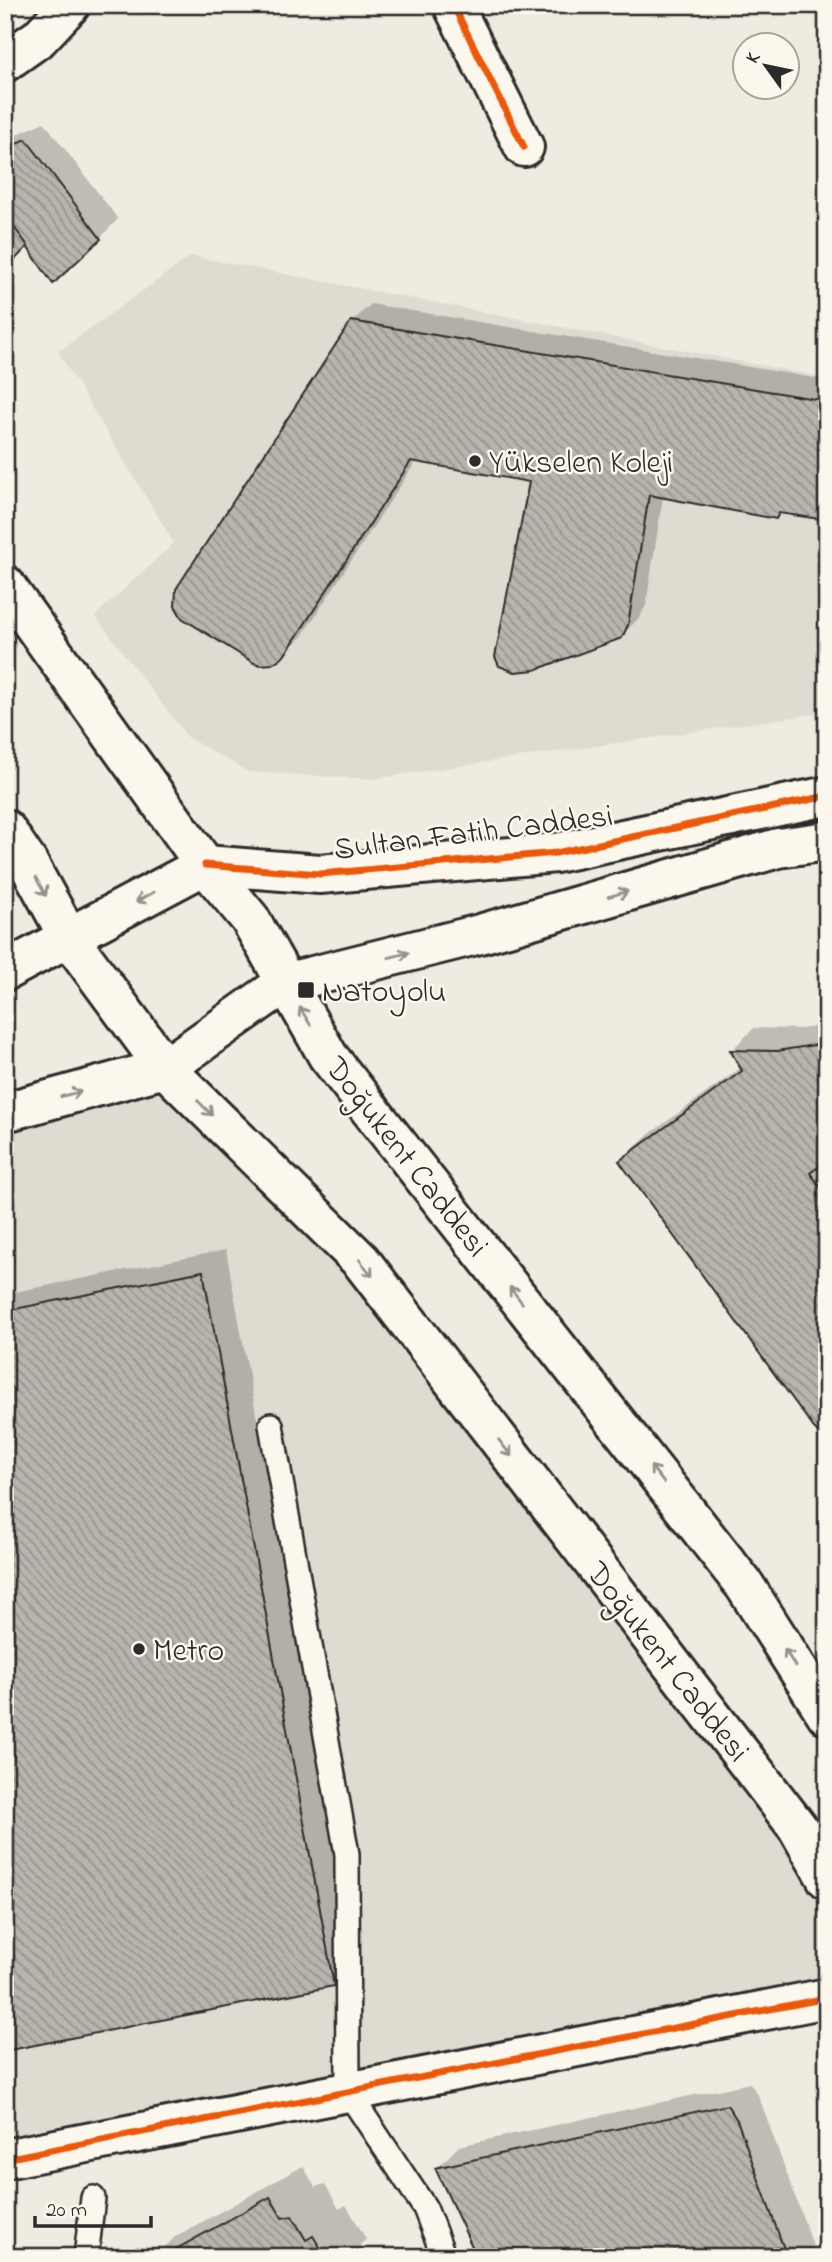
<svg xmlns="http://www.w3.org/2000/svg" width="832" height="2262" font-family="'Indie Flower',sans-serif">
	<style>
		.built { fill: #dedbd1 }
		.shadow { fill: #0003 }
		.building { fill: url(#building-back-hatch); stroke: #2b2b2b; stroke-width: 2 }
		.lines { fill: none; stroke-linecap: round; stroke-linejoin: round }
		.lane-casing { stroke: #2b2b2b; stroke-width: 28 }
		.street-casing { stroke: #2b2b2b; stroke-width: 44 }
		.secondary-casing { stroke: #2b2b2b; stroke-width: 44 }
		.primary-casing { stroke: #2b2b2b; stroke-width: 44 }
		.lane { stroke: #fbf7ec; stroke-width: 23 }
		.street { stroke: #fbf7ec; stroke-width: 38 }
		.secondary { stroke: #fbf7ec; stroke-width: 38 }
		.primary { stroke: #fbf7ec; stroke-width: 38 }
		.cycleway-casing { stroke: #fbf7ec; stroke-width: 11 }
		.cycleway { stroke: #e8590c; stroke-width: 7 }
		.oneway { stroke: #93918c }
		.poi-dot { fill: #2b2b2b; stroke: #fbf7ec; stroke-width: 2.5 }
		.labels { text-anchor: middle; stroke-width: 5; stroke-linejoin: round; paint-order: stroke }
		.poi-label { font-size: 32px; fill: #2b2b2b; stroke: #fbf7ec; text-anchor: start }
		.street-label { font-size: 32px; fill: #2b2b2b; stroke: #fbf7ec }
	</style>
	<defs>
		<pattern id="building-back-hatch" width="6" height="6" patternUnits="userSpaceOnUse" patternTransform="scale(1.75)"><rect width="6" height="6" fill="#b8b5ae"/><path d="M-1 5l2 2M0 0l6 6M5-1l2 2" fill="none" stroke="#96938e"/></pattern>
	</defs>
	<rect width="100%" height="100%" fill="#eeebe0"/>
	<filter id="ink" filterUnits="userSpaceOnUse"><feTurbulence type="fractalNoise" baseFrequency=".0143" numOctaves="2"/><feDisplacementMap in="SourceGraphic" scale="14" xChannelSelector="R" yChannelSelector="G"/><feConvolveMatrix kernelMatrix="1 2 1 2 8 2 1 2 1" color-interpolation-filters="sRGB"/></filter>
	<g filter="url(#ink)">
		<g class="built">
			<path d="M191,256l636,122v334l-455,67 -123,-7 -61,-34 -93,-122 79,-73 -116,-191z"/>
			<path d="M165,1068l196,194 466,617v119l-822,161v-1047z"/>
		</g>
		<g class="shadow">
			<path d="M44,122l74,97 -18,19 -72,6 -23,23 9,14 -9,8v-149z"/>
			<path d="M371,304l456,76v138l-45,-7 -7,7 -112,-22 -17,109 -6,12 -19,19 -89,-155 -115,-21 -115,176 -19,19 69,-333z"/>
			<path d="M827,1025v418l-205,-282 22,-23 98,-71 -10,-17 22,-22 47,1z"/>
			<path d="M226,1250l130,712 -23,22 -328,65v-755z"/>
			<path d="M750,2083l9,14 58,160h-338l-42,-89 22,-22z"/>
			<path d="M303,2166l12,21 10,-3 14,25 7,-4 20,34 -6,6 6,12h-211l20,-20z"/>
		</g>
		<g class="building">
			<path d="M26,139l75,100 -48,45 -48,-69v-66z"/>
			<path d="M5,215l23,31 -23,24z"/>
			<path d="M351,321l476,80v119l-48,-7 -3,6 -127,-24 -21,130 -6,13 -87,32 -20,2 -16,-6 -4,-9 34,-175 -118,-21 -127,195 -12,8 -11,1 -7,-2 -72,-45 -7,-12 1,-17z"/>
			<path d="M827,1043v118l-17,12 17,22v251l-208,-285 123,-90 -12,-21 47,1z"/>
			<path d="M203,1271l131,715 -329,65v-740z"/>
			<path d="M727,2105l10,15 50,137h-310l-42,-89z"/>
			<path d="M270,2197l12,21 10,-2 14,24 7,-4 13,21h-164z"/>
		</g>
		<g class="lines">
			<g class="lane-casing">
				<g id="lane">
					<path d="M271,1425l76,429 1,238 77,116 19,49"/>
					<path d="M86,2257l7,-59"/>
				</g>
			</g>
			<g class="street-casing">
				<g id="street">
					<path d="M453,5l71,142"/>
					<path d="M5,62l34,-24 31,-33"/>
					<path d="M5,2159l822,-161"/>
				</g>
			</g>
			<g class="secondary-casing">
				<g id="secondary">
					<path d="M5,971l200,-106 115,9 236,-21 271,-57"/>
					<path d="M5,1112l160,-44 120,-85 195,-49 298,-86 49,-7"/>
				</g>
			</g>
			<g class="primary-casing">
				<g id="primary">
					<path d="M5,585l200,280 45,54 78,137 417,530 82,129"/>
					<path d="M5,829l23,34 41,75 96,130 196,193 437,567 29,51"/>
				</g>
			</g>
			<use href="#lane" class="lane"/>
			<use href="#street" class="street"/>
			<use href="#secondary" class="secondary"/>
			<use href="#primary" class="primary"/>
			<g class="cycleway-casing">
				<g id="cycleway">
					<path d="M453,5l71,142"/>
					<path d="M205,865l115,9 236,-21 271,-57"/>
					<path d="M5,2159l822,-161"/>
				</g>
			</g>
			<use href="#cycleway" class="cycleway"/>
		</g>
		<defs><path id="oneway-shaft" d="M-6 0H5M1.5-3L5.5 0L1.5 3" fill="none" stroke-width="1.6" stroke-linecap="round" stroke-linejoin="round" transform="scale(1.75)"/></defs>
		<g class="oneway">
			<use href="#oneway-shaft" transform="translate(41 887) rotate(61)"/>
			<use href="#oneway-shaft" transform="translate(618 894) rotate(-16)"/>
			<use href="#oneway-shaft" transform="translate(145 897) rotate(151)"/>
			<use href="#oneway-shaft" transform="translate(399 955) rotate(-14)"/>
			<use href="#oneway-shaft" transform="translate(305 1016) rotate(-121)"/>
			<use href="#oneway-shaft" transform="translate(71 1094) rotate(-15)"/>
			<use href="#oneway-shaft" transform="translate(205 1108) rotate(45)"/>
			<use href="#oneway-shaft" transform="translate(366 1268) rotate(51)"/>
			<use href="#oneway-shaft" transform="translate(516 1295) rotate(-128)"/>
			<use href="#oneway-shaft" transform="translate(505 1448) rotate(52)"/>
			<use href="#oneway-shaft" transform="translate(657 1474) rotate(-128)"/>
			<use href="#oneway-shaft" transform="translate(790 1658) rotate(-122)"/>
		</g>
	</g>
	<g class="poi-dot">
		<circle cx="475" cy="461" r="7"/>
		<rect x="297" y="981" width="18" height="18" rx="3.5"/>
		<circle cx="139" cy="1649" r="7"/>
	</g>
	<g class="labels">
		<g class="poi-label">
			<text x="489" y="472">Yükselen Koleji</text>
			<text x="322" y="1001">Natoyolu</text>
			<text x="153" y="1660">Metro</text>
		</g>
		<g class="street-label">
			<text transform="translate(473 831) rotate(-7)" y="11">Sultan Fatih Caddesi</text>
			<text transform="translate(408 1156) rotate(52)" y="11">Doğukent Caddesi</text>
			<text transform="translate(669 1661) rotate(52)" y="11">Doğukent Caddesi</text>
		</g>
	</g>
	<rect width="832" height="2262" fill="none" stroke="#fbf7ec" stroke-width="28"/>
	<rect x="14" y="14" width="804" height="2234" fill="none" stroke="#2b2b2b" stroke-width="2.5" filter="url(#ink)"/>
	<g transform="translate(766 66) rotate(303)"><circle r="33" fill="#fbf7ec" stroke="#a8a59f" stroke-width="2"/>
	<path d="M0-5L12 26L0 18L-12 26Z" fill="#2b2b2b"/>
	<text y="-10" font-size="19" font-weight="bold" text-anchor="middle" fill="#2b2b2b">K</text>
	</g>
	<path d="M35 2216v10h116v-10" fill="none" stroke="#2b2b2b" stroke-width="3.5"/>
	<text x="46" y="2216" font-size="21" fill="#2b2b2b" stroke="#fbf7ec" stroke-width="5" paint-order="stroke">20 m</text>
</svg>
